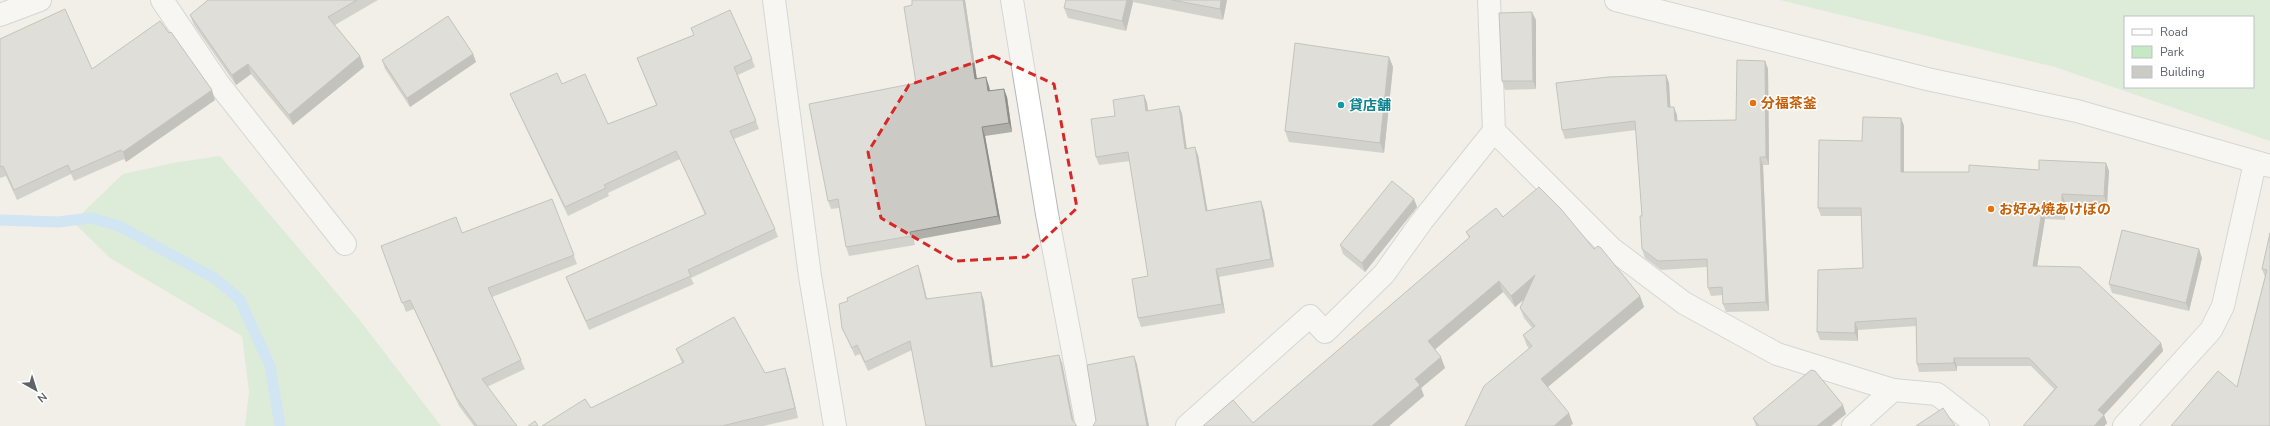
<svg xmlns="http://www.w3.org/2000/svg" width="2270" height="426" font-family="'Nunito Sans','Noto Sans JP',sans-serif">
	<style>
		.green { fill: #c5e8c5; fill-rule: evenodd }
		.lines { fill: none; stroke-linecap: round; stroke-linejoin: round }
		.stream { stroke: #aadaff; stroke-width: 11 }
		.minor-casing { stroke: #b5b8bc; stroke-width: 24 }
		.tertiary-casing { stroke: #b5b8bc; stroke-width: 24 }
		.minor { stroke: #fff; stroke-width: 22 }
		.tertiary { stroke: #fff; stroke-width: 22 }
		.wall { fill: #afaea9 }
		.shaded-wall { fill: #8f8d8a }
		.building { fill: #cccac5; stroke: #8f8d8a }
		.marked { fill: none; stroke: #d62828; stroke-width: 3; stroke-dasharray: 8 5; stroke-linejoin: round }
		.food-dot { fill: #e8710a; stroke: #fff; stroke-width: 1.5 }
		.culture-dot { fill: #0f9aa8; stroke: #fff; stroke-width: 1.5 }
		.labels { text-anchor: middle; stroke-width: 3; stroke-linejoin: round; paint-order: stroke }
		.food-label { font-size: 14px; font-weight: bold; fill: #c56008; stroke: #fff; text-anchor: start }
		.culture-label { font-size: 14px; font-weight: bold; fill: #0d838f; stroke: #fff; text-anchor: start }
	</style>
	<rect width="100%" height="100%" fill="#f1efe8"/>
	<g class="green">
		<path d="M1780,0h490v141l-215,-74zM2125,17h128v70h-128z"/>
		<path d="M220,156l138,162 83,108h-196l4,-34 -7,-56 -132,-78 -37,-36 50,-48 50,-11z"/>
	</g>
	<g class="lines">
		<path class="stream" d="M0,220l58,2 33,-4 28,8 97,53 24,21 30,66 10,60"/>
		<g class="minor-casing">
			<g id="minor">
				<path d="M162,0l56,83 127,161"/>
				<path d="M774,0l36,276 25,150"/>
				<path d="M1012,0l35,214 40,212"/>
				<path d="M1489,0l5,131 117,117 73,55 93,51 116,36"/>
				<path d="M1187,426l123,-110 15,16 59,-58 38,-53 72,-90"/>
				<path d="M1853,426l40,-36 44,4 41,32"/>
				<path d="M2124,426l87,-96 12,-24 32,-143"/>
			</g>
		</g>
		<g class="tertiary-casing">
			<g id="tertiary">
				<path d="M1616,0l311,79 150,32 193,55"/>
				<path d="M0,15l40,-15"/>
			</g>
		</g>
		<use href="#minor" class="minor"/>
		<use href="#tertiary" class="tertiary"/>
	</g>
	<g class="wall">
		<path d="M208,0h170l-43,25 25,31 4,11 -71,58 -42,-51 -15,11 -42,-60 -4,-10z"/>
		<path d="M965,0l12,79 12,7 1,5 17,6 5,35 -27,4 16,88 -87,16 1,5 -66,11 -3,-9 -7,-39 -8,1 -3,-8 88,-118 -4,-78z"/>
		<path d="M1066,0h161l-4,20 -90,-18 -7,29 -58,-13 -4,-10z"/>
		<path d="M1536,20v69l-31,1 -3,-9z"/>
		<path d="M691,28l61,31 3,8 -17,8 21,54 -25,10 41,90 3,8 -87,41 3,6 -105,46 -20,-45 -3,-8 139,-62 -25,-56 -72,34 1,3 -41,20 -54,-113 -4,-9 52,-10 46,40 48,-19 -19,-47 57,-23z"/>
		<path d="M0,39l92,30 123,31 -89,62 -2,-3 -50,22 -3,-7 -54,26 -11,-24 -6,2z"/>
		<path d="M473,54l3,8 -66,45 -25,-38 -3,-9z"/>
		<path d="M1389,57l4,10 -9,86 -95,-11 -4,-11z"/>
		<path d="M1765,61l3,8 1,96h-6l6,146 -43,1 -3,-8v-9l-12,1 -3,-8 -1,-21 -46,3 -16,-12 -3,-9v-33l-6,-86 -71,9 -3,-9 104,-55 3,8 1,24 7,8v6l59,-1z"/>
		<path d="M1144,95l3,8 1,8 31,-5 3,8 4,34 12,7 9,55h57l10,57 -55,10 6,36 -84,14 -3,-9 10,-42 -18,-115 -31,4 -3,-8 19,-41z"/>
		<path d="M1901,118l3,8v46h65l70,-2 67,-7 3,8 -2,33 -42,-2v18l-20,-1 -8,47 124,77 2,8 -59,64 3,8 -3,3h-81l31,-37 -23,-23h-74v5l-38,1 -2,-8 -1,-38 -58,4v11l-38,-1 -3,-8 46,-64 -1,-52h-41l-3,-8 44,-67z"/>
		<path d="M552,199l25,65 -85,33 29,63 4,9 -38,18 30,39h-43l-15,-20 -45,-97 -8,3 -25,-66 81,-13z"/>
		<path d="M1414,199l3,8 -52,65 -22,-18 -3,-9z"/>
		<path d="M1503,217l91,32 46,47 4,11 -96,80 25,37 -108,2 64,-78 -2,-2 -4,-11 9,-7 -8,-10 -4,-10 4,-9 -9,8 -12,-15 -68,57 10,19 -24,20 3,8 -171,27 216,-185 -3,-6z"/>
		<path d="M2270,233v193l-33,-39 28,-110 -3,-8z"/>
		<path d="M2202,258l-13,53 -77,-18 -3,-9z"/>
		<path d="M921,274l6,25 54,-7 3,9 9,65 69,-3 12,59 -162,-72 -44,21 -8,-17 -5,2 -9,-20 -4,-8 6,-27z"/>
		<path d="M676,349l89,24 23,4 10,41 -35,8h-221l49,-18 91,-45 -2,-5z"/>
		<path d="M1846,414l-15,12h-75l-3,-8z"/>
	</g>
	<g class="shaded-wall">
		<path d="M963,0h2l13,87 -3,-8z"/>
		<path d="M1127,0h5l1,2 -7,29 -4,-10z"/>
		<path d="M1221,0h6l-4,20 -3,-11z"/>
		<path d="M1532,12l4,8v69l-3,-8z"/>
		<path d="M473,54l3,8 -66,45 -3,-9z"/>
		<path d="M360,56l4,11 -71,58 -4,-10z"/>
		<path d="M1389,57l4,10 -9,86 -4,-10z"/>
		<path d="M1765,61l3,8 1,96 -3,-8z"/>
		<path d="M248,64l3,10 -15,11 -4,-10z"/>
		<path d="M1666,75l3,8 2,33 -3,-9z"/>
		<path d="M986,77l3,9 2,14 -3,-9z"/>
		<path d="M1004,89l3,8 5,35 -3,-9z"/>
		<path d="M212,90l3,10 -89,62 -3,-10z"/>
		<path d="M1144,95l3,8 2,16 -3,-8z"/>
		<path d="M1179,106l3,8 6,43 -3,-8z"/>
		<path d="M1674,107l3,8 1,14 -3,-8z"/>
		<path d="M1901,118l3,8v54l-3,-8z"/>
		<path d="M982,127l3,9 16,88 -3,-8z"/>
		<path d="M1195,147l3,8 11,64 -3,-8z"/>
		<path d="M1760,157l3,8 6,146 -3,-9z"/>
		<path d="M2106,163l3,8 -2,33 -3,-8z"/>
		<path d="M2062,194l3,8v18l-3,-8z"/>
		<path d="M1414,199l3,8 -52,65 -3,-9z"/>
		<path d="M1261,201l3,9 10,57 -3,-8z"/>
		<path d="M2042,211l3,8 -9,55 -3,-8z"/>
		<path d="M2199,249l3,9 -13,53 -3,-8z"/>
		<path d="M918,265l3,9 8,34 -3,-9z"/>
		<path d="M1216,269l3,8 6,36 -3,-9z"/>
		<path d="M1535,275l4,11 -24,21 -4,-11z"/>
		<path d="M1499,281l4,11 -71,60 -4,-11z"/>
		<path d="M981,292l3,9 10,74 -3,-8z"/>
		<path d="M1640,296l4,11 -100,83 -3,-11z"/>
		<path d="M1855,322l3,8v11l-3,-8z"/>
		<path d="M2161,343l2,8 -59,64 3,8 -3,3h-10l4,-16z"/>
		<path d="M1059,355l3,8 12,63 -2,-6z"/>
		<path d="M1134,356l3,8 12,62h-2z"/>
		<path d="M1441,357l4,11 -24,20 3,8 -35,30h-17l43,-47z"/>
		<path d="M1954,358l3,8v5l-3,-8z"/>
		<path d="M785,368l3,9 10,41 -3,-10z"/>
		<path d="M1843,405l3,9 -15,12h-14z"/>
		<path d="M1569,413l4,11 -3,2h-16z"/>
	</g>
	<g class="building">
		<path d="M208,0h149l-29,17 32,39 -71,59 -41,-51 -16,11 -42,-60z"/>
		<path d="M912,0h51l12,79 11,-2 2,14 16,-2 5,34 -27,4 16,89 -88,16 1,4 -65,11 -8,-48 -10,2 -19,-97 107,-21 -12,-76 8,-2z"/>
		<path d="M1066,0h61l-5,21 -58,-13z"/>
		<path d="M1172,0h49l-1,9z"/>
		<path d="M65,9l27,60 68,-48 9,12 2,-1 41,58 -89,62 -2,-2 -50,22 -3,-7 -54,25 -11,-24 -3,1v-128z"/>
		<path d="M730,10l22,49 -18,8 22,54 -26,10 45,98 -87,41 3,6 -105,45 -20,-44 140,-63 -30,-63 -72,34 2,3 -41,19 -55,-113 47,-21 5,11 23,-10 23,50 49,-19 -20,-47 57,-23 -3,-7z"/>
		<path d="M1532,12l1,69h-31l-3,-68z"/>
		<path d="M448,16l25,38 -66,44 -25,-38z"/>
		<path d="M1295,43l94,14 -9,86 -95,-12z"/>
		<path d="M1737,60l28,1 1,96h-6l6,145 -43,2 -1,-17 -14,1 -1,-29 -49,2 -16,-12 -2,-33h2l-7,-95 -73,9 -6,-47 52,-6 58,-2 2,32h6l1,14 61,-1z"/>
		<path d="M1144,95l2,16 33,-5 6,43 10,-2 11,64 55,-10 10,58 -55,10 6,35 -84,14 -6,-39 16,-3 -20,-124 -32,5 -5,-38 24,-3 -2,-16z"/>
		<path d="M1863,117l38,1v54h68v-7l70,5v-10l67,3 -2,33 -42,-2v18l-20,-1 -9,55 47,1 81,76 -63,67 6,5 -10,11h-71l34,-39 -28,-29h-75v5l-37,1 -1,-46 -61,4v11l-38,-1 1,-62 45,-2 -2,-60h-43l1,-68 43,1z"/>
		<path d="M1392,181l22,18 -52,64 -22,-18z"/>
		<path d="M1539,187l22,22 33,40 4,-3 3,2 39,48 -99,83 28,34 -15,13h-89l19,-40 48,-40 -9,-11 12,-9 -15,-18 15,-33 -24,21 -12,-15 -71,60 13,16 -26,22 5,6 -48,41h-169l30,-26 20,23 217,-186 -4,-5 30,-24 7,9z"/>
		<path d="M552,199l22,56 -86,33 33,72 -39,19 35,47h-40l-21,-29 -46,-97 -8,3 -21,-57 75,-29 6,16z"/>
		<path d="M2122,230l77,19 -13,54 -77,-19z"/>
		<path d="M2270,233v193h-99l47,-55 19,16 30,-117 -5,-1z"/>
		<path d="M918,265l8,34 55,-7 10,75 68,-12 13,65 5,6h-151l-16,-85 -45,21 -8,-17 -5,3 -10,-20 -3,-24 9,-3 -1,-3z"/>
		<path d="M734,317l31,56 20,-5 10,40 -73,18h-180l43,-27 6,9 93,-46 -8,-13z"/>
		<path d="M1134,356l13,70h-54l3,-5 -9,-56z"/>
		<path d="M1811,370l4,1 28,34 -26,21h-58l-6,-8z"/>
		<path d="M1943,408l12,18h-39z"/>
		<path d="M535,421l3,5h-10z"/>
	</g>
	<path d="M0 0H2270V426H0ZM993,56l61,28 23,124 -51,49 -71,4 -74,-43 -13,-66 41,-67z" fill="#f1efe8" fill-opacity=".55" fill-rule="evenodd"/>
	<path class="marked" d="M993,56l61,28 23,124 -51,49 -71,4 -74,-43 -13,-66 41,-67z"/>
	<g class="food-dot">
		<circle cx="1753" cy="103" r="4"/>
		<circle cx="1991" cy="209" r="4"/>
	</g>
	<circle class="culture-dot" cx="1341" cy="105" r="4"/>
	<g class="labels">
		<g class="food-label">
			<text x="1761" y="108">分福茶釜</text>
			<text x="1999" y="214">お好み焼あけぼの</text>
		</g>
		<g class="culture-label">
			<text x="1349" y="110">貸店舗</text>
		</g>
	</g>
	<rect x="2124" y="16" width="130" height="72" fill="#ffffff" stroke="#bfc1c3"/>
	<rect x="2132" y="29" width="20" height="6" fill="#ffffff" stroke="#bfc1c3"/>
	<text x="2160" y="36" font-size="12" fill="#5f6368">Road</text>
	<rect x="2132" y="46" width="20" height="12" fill="#c5e8c5" stroke="#bfc1c3"/>
	<text x="2160" y="56" font-size="12" fill="#5f6368">Park</text>
	<rect x="2132" y="66" width="20" height="12" fill="#cccac5" stroke="#bfc1c3"/>
	<text x="2160" y="76" font-size="12" fill="#5f6368">Building</text>
	<g transform="translate(36 390) rotate(141)" stroke="#ffffff" stroke-width="3" paint-order="stroke">
	<path d="M0-3L7 15L0 10L-7 15Z" fill="#5f6368"/>
	<text y="-6" font-size="11" font-weight="bold" text-anchor="middle" fill="#5f6368">N</text>
	</g>
</svg>
